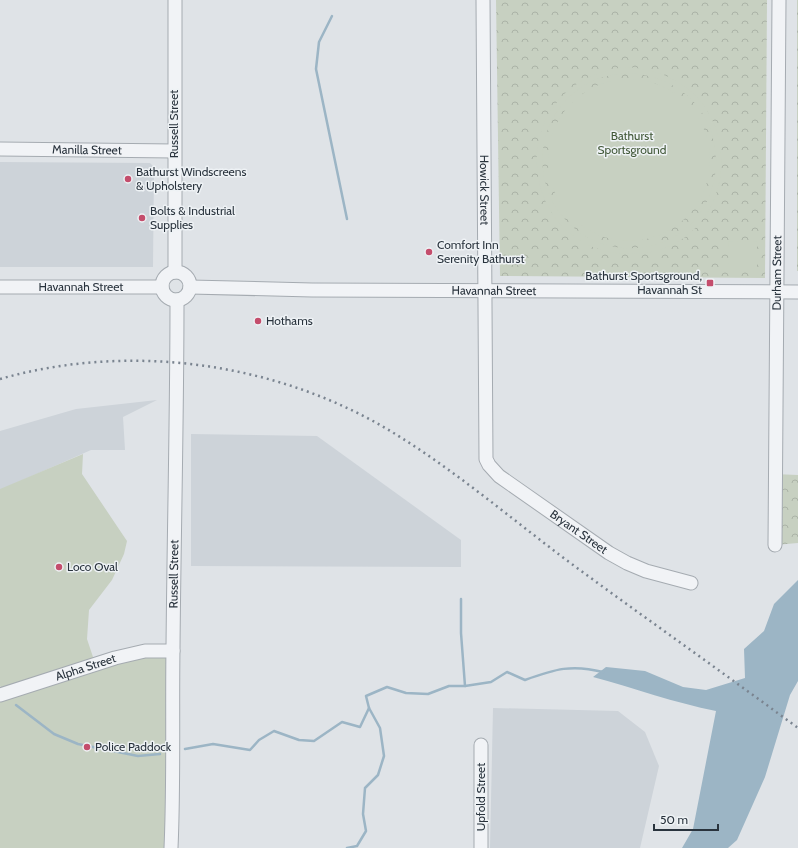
<svg xmlns="http://www.w3.org/2000/svg" width="798" height="848" font-family="Cabin,sans-serif">
	<style>
		.built { fill: #cdd3d9 }
		.forest { fill: url(#forest-crowns) }
		.garden { fill: #c7d0c1; fill-rule: evenodd }
		.water { fill: #9cb5c5 }
		.lines { fill: none; stroke-linecap: round; stroke-linejoin: round }
		.stream { stroke: #9cb5c5; stroke-width: 2.5 }
		.minor-casing { stroke: #a5abb1; stroke-width: 15 }
		.minor { stroke: #f1f3f6; stroke-width: 13 }
		.rail { stroke: #7a8490; stroke-width: 2.5; stroke-dasharray: 2 4; stroke-linecap: butt }
		.poi-dot { fill: #c44d6c; stroke: #eef2f5; stroke-width: 1.5 }
		.labels { text-anchor: middle; stroke-width: 3; stroke-linejoin: round; paint-order: stroke }
		.street-label { font-size: 12px; fill: #29333d; stroke: #eef2f5 }
		.park-label { font-size: 12px; fill: #415838; stroke: #eef2f5 }
		.poi-label { font-size: 12px; fill: #29333d; stroke: #eef2f5; text-anchor: start }
	</style>
	<defs>
		<pattern id="forest-crowns" width="20" height="18" patternUnits="userSpaceOnUse"><rect width="20" height="18" fill="#c7d0c1"/><path d="M2 6a3 3 0 1 1 6 0M12 15a3 3 0 1 1 6 0" fill="none" stroke="#abb3a7"/></pattern>
	</defs>
	<rect width="100%" height="100%" fill="#dfe3e7"/>
	<g class="built">
		<path d="M0,162l150,1 4,4 -1,100h-153z"/>
		<path d="M157,400l-34,17 2,33h-34l-91,40v-59l76,-22z"/>
		<path d="M191,434l126,2 144,104v27l-270,-1z"/>
		<path d="M493,708l125,3 27,21 14,34 -19,82h-150z"/>
	</g>
	<g class="forest">
		<path d="M496,0h271l-2,278 -265,-2z"/>
		<rect x="797" y="0" width="1" height="271"/>
		<path d="M774,474l24,1v68l-23,2z"/>
	</g>
	<g class="garden">
		<path d="M626,67c133,8 120,187 5,187 -118,0 -131,-173 -5,-187zM626,73c127,6 114,182 -3,175 -23,-2 -45,-13 -60,-31 -34,-41 -25,-102 20,-131 13,-9 28,-11 43,-13z"/>
		<circle cx="629" cy="160" r="81"/>
		<path d="M729,241l28,1v25h-29z"/>
		<path d="M83,454l-1,20 45,67 -3,13 -12,26 -23,30 -2,29 8,24 78,-12 -2,197h-171v-153l5,-2 -5,-7v-197z"/>
	</g>
	<path class="water" d="M798,580v101l-8,14 -25,82 -28,63 -9,8h-46l11,-19 23,-118c-41,-8 -82,-23 -123,-34l13,-10 39,4 38,16 23,3 39,-12 -1,-29 20,-18 10,-27z"/>
	<g class="lines">
		<g class="stream">
			<path d="M332,16l-13,26 -3,27 31,150"/>
			<path d="M461,599v34l4,53"/>
			<path d="M16,705l38,29 24,10 60,12 22,-2"/>
			<path d="M185,749l28,-5 37,6 9,-10 15,-9 25,9 15,1 28,-19 18,5 9,-19"/>
			<path d="M347,848l10,-2 9,-15 -3,-17 2,-26 13,-13 6,-19 -4,-28 -11,-20 -3,-12 21,-9 19,6 22,1 21,-8h16l26,-4 16,-10 18,8c30,-11 47,-16 78,-8"/>
		</g>
		<g class="minor-casing">
			<g id="minor">
				<path d="M175,0v272"/>
				<path id="s1" d="M483,0l3,459 3,6 10,11 110,77 18,10 19,8 45,12"/>
				<path id="s2" d="M0,149l174,2"/>
				<circle cx="176" cy="286" r="14"/>
				<path id="s3" d="M0,287h162"/>
				<path id="s4" d="M190,287l122,3 486,2"/>
				<path id="s5" d="M775,545l4,-545"/>
				<path id="s6" d="M0,695l115,-37 30,-7h28"/>
				<path id="s7" d="M171,848c3,-67 1,-133 2,-200 1,-116 4,-232 4,-348"/>
				<path d="M481,848v-103"/>
			</g>
		</g>
		<use href="#minor" class="minor"/>
		<path class="rail" d="M0,379c129,-37 277,-17 392,53 61,37 116,84 173,127 77,57 156,112 233,169"/>
	</g>
	<g class="poi-dot">
		<circle cx="128" cy="179" r="4"/>
		<circle cx="142" cy="218" r="4"/>
		<circle cx="429" cy="252" r="4"/>
		<rect x="706" y="279" width="8" height="8" rx="2"/>
		<circle cx="258" cy="321" r="4"/>
		<circle cx="59" cy="567" r="4"/>
		<circle cx="87" cy="747" r="4"/>
	</g>
	<g class="labels">
		<g class="street-label">
			<text transform="translate(174 124) rotate(-90)" y="4">Russell Street</text>
			<text dy="4" stroke="none"><textPath href="#s2" startOffset="87">Manilla Street</textPath></text>
			<text dy="4" stroke="none"><textPath href="#s1" startOffset="190">Howick Street</textPath></text>
			<text dy="4" stroke="none"><textPath href="#s5" startOffset="272">Durham Street</textPath></text>
			<text dy="4" stroke="none"><textPath href="#s3" startOffset="81">Havannah Street</textPath></text>
			<text dy="4" stroke="none"><textPath href="#s4" startOffset="304">Havannah Street</textPath></text>
			<text dy="4" stroke="none"><textPath href="#s1" startOffset="578">Bryant Street</textPath></text>
			<text dy="4" stroke="none"><textPath href="#s7" startOffset="274">Russell Street</textPath></text>
			<text dy="4" stroke="none"><textPath href="#s6" startOffset="90">Alpha Street</textPath></text>
			<text transform="translate(481 797) rotate(-90)" y="4">Upfold Street</text>
		</g>
		<g class="park-label">
			<text x="632" y="140">Bathurst<tspan x="632" dy="14">Sportsground</tspan></text>
		</g>
		<g class="poi-label">
			<text x="136" y="176">Bathurst Windscreens<tspan x="136" dy="14">&amp; Upholstery</tspan></text>
			<text x="150" y="215">Bolts &amp; Industrial<tspan x="150" dy="14">Supplies</tspan></text>
			<text x="437" y="249">Comfort Inn<tspan x="437" dy="14">Serenity Bathurst</tspan></text>
			<text x="702" y="280" text-anchor="end">Bathurst Sportsground,<tspan x="702" dy="14">Havannah St</tspan></text>
			<text x="266" y="325">Hothams</text>
			<text x="67" y="571">Loco Oval</text>
			<text x="95" y="751">Police Paddock</text>
		</g>
	</g>
	<path d="M654 824v6h64v-6" fill="none" stroke="#29333d" stroke-width="2"/>
	<text x="660" y="824" font-size="12" fill="#29333d" stroke="#eef2f5" stroke-width="3" paint-order="stroke">50 m</text>
</svg>
